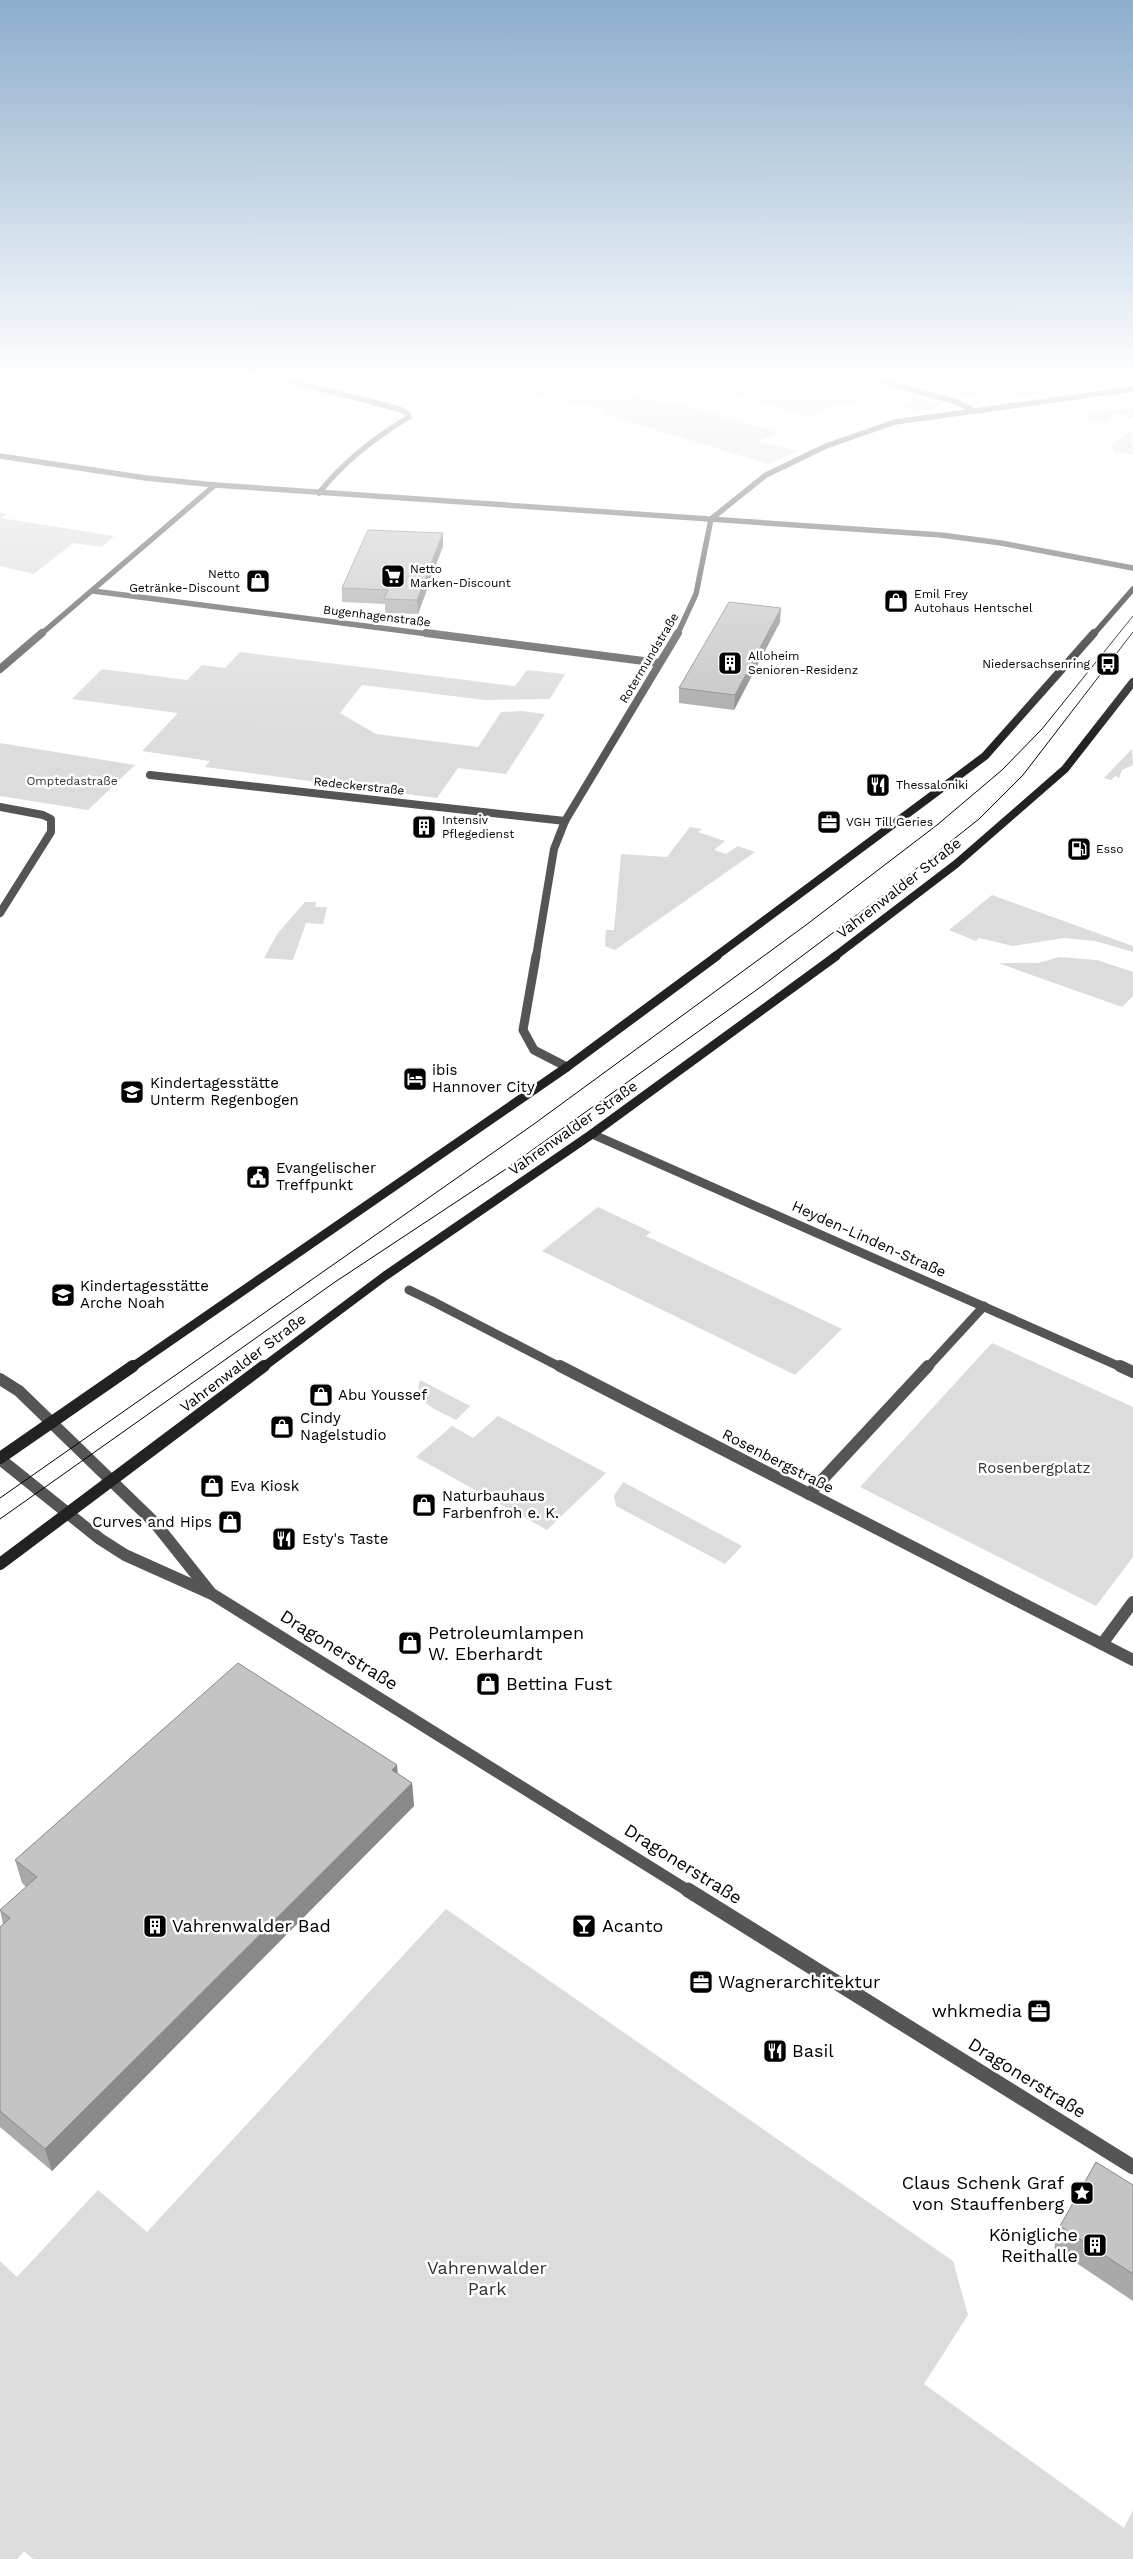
<svg xmlns="http://www.w3.org/2000/svg" width="1133" height="2559" font-family="'Work Sans',sans-serif">
	<style>
		.green { fill: #dcdcdc }
		.lines { fill: none; stroke-linecap: round; stroke-linejoin: round }
		.pedestrian { stroke: #555; stroke-width: 9 }
		.minor-far3 { stroke: #555; stroke-width: 5.5 }
		.minor-far2 { stroke: #555; stroke-width: 8 }
		.minor-far1 { stroke: #555; stroke-width: 9 }
		.minor { stroke: #555; stroke-width: 12 }
		.tertiary-far2 { stroke: #555; stroke-width: 5.5 }
		.tertiary-far1 { stroke: #555; stroke-width: 12 }
		.tertiary { stroke: #555; stroke-width: 15 }
		.secondary-far3 { stroke: #222; stroke-width: 5.5 }
		.secondary-far2 { stroke: #222; stroke-width: 8 }
		.secondary-far1 { stroke: #222; stroke-width: 9 }
		.secondary { stroke: #222; stroke-width: 12 }
		.tram { stroke: #000; stroke-width: 1 }
		.wall { fill: #a9a9a9 }
		.shaded-wall { fill: #898989 }
		.building { fill: #c4c4c4; stroke: #898989 }
		.labels { text-anchor: middle; stroke-width: 5; stroke-linejoin: round; paint-order: stroke }
		.far-poi-label { font-size: 12px; fill: #000; stroke: #fff; text-anchor: start }
		.far-street-label { font-size: 12px; fill: #000; stroke: #fff }
		.far-park-label { font-size: 12px; fill: #333; stroke: #fff }
		.street-label { font-size: 15px; fill: #000; stroke: #fff }
		.poi-label { font-size: 15px; fill: #000; stroke: #fff; text-anchor: start }
		.park-label { font-size: 15px; fill: #333; stroke: #fff }
		.near-poi-label { font-size: 18px; fill: #000; stroke: #fff; text-anchor: start }
		.near-street-label { font-size: 18px; fill: #000; stroke: #fff }
		.near-park-label { font-size: 18px; fill: #333; stroke: #fff }
	</style>
	<rect width="100%" height="100%" fill="#fff"/>
	<g class="green">
		<path d="M485,381h101l83,25 8,-3 45,13 -4,2 10,3 5,-2 46,14 -22,9 41,9 -29,13 -169,-51 5,-4 -89,-18z"/>
		<path d="M690,381h163l15,4 -11,6 17,4 -21,8 -8,-2 -37,15z"/>
		<path d="M908,381h220l-140,20z"/>
		<path d="M911,396l21,6 6,4c-10,9 -26,3 -38,0l14,-6 -7,-2z"/>
		<path d="M1133,408v10h-5l1,-3 -14,-2 -8,11 -12,-2 -13,-7z"/>
		<path d="M1131,430l2,25 -19,-3 -2,-6z"/>
		<path d="M0,513l7,1 -6,4 113,18 -12,11 -29,-4 -39,31 -34,-8z"/>
		<path d="M240,652l275,34 12,-16 38,4 -15,25 -65,1 -123,-15 -22,28 36,21 102,13 23,-35 20,-1 24,3 -39,60 -48,-6 -21,30 -232,-31 5,-6 -68,-10 36,-38 -106,-14 30,-30 85,11 15,-15 23,3z"/>
		<path d="M0,743l135,22 -47,45 -88,-14z"/>
		<path d="M1132,749l1,16 -11,5 -3,8 -3,-2 -5,4 -7,-2z"/>
		<path d="M690,827l12,2 -4,3 27,9 -11,9 12,4 12,-8 17,6 -140,98 -10,-4 1,-16h8l7,-76 46,3z"/>
		<path d="M992,895l141,51v6l-38,-11 -31,-3 -51,8 -34,-8 -3,3 -27,-11z"/>
		<path d="M305,902h11l-1,5h12l-4,17 -17,-1 -13,37 -29,-2 14,-25z"/>
		<path d="M1059,957l38,3 36,12v24l-11,11 -124,-44h40z"/>
		<path d="M598,1207l53,25 -5,4 196,93 -47,46 -253,-124z"/>
		<path d="M992,1343l141,64v150l-37,49 -236,-119z"/>
		<path d="M420,1380l50,26 -14,14c-18,-10 -44,-17 -36,-40z"/>
		<path d="M498,1416l108,57 -59,57 -131,-73 36,-31 21,12z"/>
		<path d="M623,1482l119,64 -17,18 -109,-58 -2,-10z"/>
		<path d="M446,1909l507,352 15,54 -44,69 200,144 9,-18v49h-1100l-9,-8 -7,8h-17v-298l17,16 81,-87 49,42z"/>
	</g>
	<g class="lines">
		<path class="pedestrian" d="M409,1290l23,11"/>
		<g class="minor-far3">
			<path d="M291,381l108,28 8,4 2,4c-35,21 -65,44 -90,76"/>
			<path d="M880,381l77,21 17,9"/>
			<path d="M93,591l343,44"/>
			<path d="M40,635l175,-150"/>
			<path d="M677,635l19,-41 15,-75 55,-44 60,-29 69,-24 238,-33"/>
		</g>
		<g class="minor-far2">
			<path d="M426,633l233,30"/>
			<path d="M0,669l42,-36"/>
			<path d="M150,775l415,46"/>
			<path d="M0,807l43,8 8,4v13l-51,81"/>
			<path d="M536,957l18,-108 11,-28 113,-188"/>
		</g>
		<g class="minor-far1">
			<path d="M536,956l-13,74 11,20 33,17"/>
			<path d="M592,1134l531,234"/>
			<path d="M432,1301l130,67"/>
			<path d="M927,1368l57,-62"/>
		</g>
		<g class="minor">
			<path d="M560,1366l573,294"/>
			<path d="M1120,1366l13,6"/>
			<path d="M809,1494l119,-128"/>
			<path d="M1102,1644l31,-42"/>
		</g>
		<path class="tertiary-far2" d="M0,456l146,22 69,7 726,50 60,8 132,25"/>
		<g class="tertiary-far1">
			<path d="M0,1379l19,12 136,132 55,69"/>
			<path d="M0,1459l100,80 25,16 87,39 478,298"/>
		</g>
		<path class="tertiary" d="M688,1890l445,277"/>
		<path class="secondary-far3" d="M1093,635l40,-46"/>
		<g class="secondary-far2">
			<path d="M715,957l270,-201 109,-123"/>
			<path d="M834,957l122,-93 109,-95 68,-87"/>
		</g>
		<g class="secondary-far1">
			<path d="M131,1368l436,-301 150,-111"/>
			<path d="M262,1368l123,-92 207,-142 244,-178"/>
		</g>
		<g class="secondary">
			<path d="M0,1458l133,-92"/>
			<path d="M0,1564l264,-198"/>
		</g>
		<g class="tram">
			<path d="M0,1498l534,-374 272,-199 131,-100 65,-55 40,-41 91,-113"/>
			<path d="M0,1519l335,-237 168,-111 259,-185 120,-90 97,-77 44,-44 110,-143"/>
		</g>
	</g>
	<g class="wall">
		<path d="M443,546l-25,68 -33,-1v-9l-43,-2v-14z"/>
		<path d="M780,622l-46,88 -55,-7v-15z"/>
		<path d="M397,1765v8l15,10 2,23 -362,365 -52,-44v-200l3,-3 -3,-14 26,-23 -4,-4 -7,-23z"/>
		<path d="M1133,2185v116l-79,-53 6,-22z"/>
	</g>
	<g class="shaded-wall">
		<path d="M443,533v13l-25,68 -1,-14z"/>
		<path d="M781,608l-1,14 -46,88 1,-15z"/>
		<path d="M397,1765l2,24 -7,-19z"/>
		<path d="M412,1783l2,23 -362,365 -7,-22z"/>
	</g>
	<g class="building">
		<path d="M368,530l75,3 -26,67 -33,-1 4,-9 -46,-2z"/>
		<path d="M729,602l52,6 -46,87 -56,-7z"/>
		<path d="M238,1663l159,102 -5,5 20,13 -367,366 -45,-38v-184l10,-9 -10,-8 37,-33 -22,-17z"/>
		<path d="M1096,2162l37,23v89l-73,-48z"/>
	</g>
	<linearGradient id="sky" x2="0" y2="1"><stop stop-color="#8cadcc"/><stop offset="0.51" stop-color="#fff"/><stop offset="1" stop-color="#fff" stop-opacity="0"/></linearGradient>
	<rect width="1133" height="740" fill="url(#sky)"/>
	<defs>
		<g id="supermarket-square" transform="scale(1.25)"><rect x="-9" y="-9" width="18" height="18" rx="4" fill="#000" stroke="#fff"/><path d="M-6-5.5h2.5l.6 2H6L4.5 2H-2.5L-4.4-4H-6ZM-1.5 3.2a1.3 1.3 0 1 0 .1 0ZM3 3.2a1.3 1.3 0 1 0 .1 0Z" fill="#fff"/></g>
		<g id="shop-square" transform="scale(1.25)"><rect x="-9" y="-9" width="18" height="18" rx="4" fill="#000" stroke="#fff"/><path d="M-5-2.5h2.3a2.7 3.5 0 0 1 5.4 0H5L5.5 6h-11ZM-1.5-2.5h3a1.5 2.3 0 0 0-3 0Z" fill="#fff"/></g>
		<g id="building-square" transform="scale(1.25)"><rect x="-9" y="-9" width="18" height="18" rx="4" fill="#000" stroke="#fff"/><path d="M-4-6H4V6H1V3H-1V6H-4ZM-2.5-4.3h1.7v1.8h-1.7ZM.8-4.3h1.7v1.8H.8ZM-2.5-1h1.7V.8h-1.7ZM.8-1h1.7V.8H.8Z" fill="#fff"/></g>
		<g id="bus-square" transform="scale(1.25)"><rect x="-9" y="-9" width="18" height="18" rx="4" fill="#000" stroke="#fff"/><path d="M-5-6H5V4H4V6H2V4H-2V6H-4V4H-5ZM-3.5-4V0h7V-4ZM-3.5 1.2v1.5H-2V1.2ZM2 1.2v1.5H3.5V1.2Z" fill="#fff"/></g>
		<g id="restaurant-square" transform="scale(1.25)"><rect x="-9" y="-9" width="18" height="18" rx="4" fill="#000" stroke="#fff"/><path d="M-5-6h1v4h1v-4h1v4h1v-4h1v5L-1.5 .5V6h-2V.5L-5-1ZM5-6V6H3V1.5H1.5Q1.5-4 5-6Z" fill="#fff"/></g>
		<g id="office-square" transform="scale(1.25)"><rect x="-9" y="-9" width="18" height="18" rx="4" fill="#000" stroke="#fff"/><path d="M-6-3h4V-5.5h4V-3h4V5H-6ZM-1-4.5V-3h2v-1.5ZM-6 0V1H6V0Z" fill="#fff"/></g>
		<g id="fuel-square" transform="scale(1.25)"><rect x="-9" y="-9" width="18" height="18" rx="4" fill="#000" stroke="#fff"/><path d="M-5.5-6h7V0h2V4h1.3V-2.5L3-4.5l.8-.8L6-3V5H2.5V1h-1V6h-7ZM-4.2-4.7v3.2H.2V-4.7Z" fill="#fff"/></g>
		<g id="hotel-square" transform="scale(1.25)"><rect x="-9" y="-9" width="18" height="18" rx="4" fill="#000" stroke="#fff"/><path d="M-6-4.5h1.5V1H6V5H4.5V3h-9V5H-6ZM-4 0a1.8 1.8 0 1 1 3.6 0ZM.5 0V-2.5h3Q6-2.5 6 0Z" fill="#fff"/></g>
		<g id="school-square" transform="scale(1.25)"><rect x="-9" y="-9" width="18" height="18" rx="4" fill="#000" stroke="#fff"/><path d="M0-5L7-2L0 1L-7-2ZM-4 1L0 2.5L4 1V4Q0 6-4 4Z" fill="#fff"/></g>
		<g id="civic-square" transform="scale(1.25)"><rect x="-9" y="-9" width="18" height="18" rx="4" fill="#000" stroke="#fff"/><path d="M-.6-6.5H3V-4.5H.6V-3L4-1V1h2V6H-6V1h2V-1L-.6-3ZM-1.2 2.5V6h2.4V2.5Z" fill="#fff"/></g>
		<g id="bar-square" transform="scale(1.25)"><rect x="-9" y="-9" width="18" height="18" rx="4" fill="#000" stroke="#fff"/><path d="M-6-5H6L.8 .8V4.5H3.5V6h-7V4.5H-.8V.8Z" fill="#fff"/></g>
		<g id="sight-square" transform="scale(1.25)"><rect x="-9" y="-9" width="18" height="18" rx="4" fill="#000" stroke="#fff"/><path d="M0-6L1.8-2.2L6-1.7L2.9 1.2L3.7 5.4L0 3.3L-3.7 5.4L-2.9 1.2L-6-1.7L-1.8-2.2Z" fill="#fff"/></g>
	</defs>
	<g fill-rule="evenodd">
		<use href="#supermarket-square" x="393" y="576"/>
		<use href="#shop-square" x="258" y="581"/>
		<use href="#shop-square" x="896" y="601"/>
		<use href="#building-square" x="730" y="663"/>
		<use href="#bus-square" x="1108" y="664"/>
		<use href="#restaurant-square" x="878" y="785"/>
		<use href="#office-square" x="829" y="822"/>
		<use href="#building-square" x="424" y="827"/>
		<use href="#fuel-square" x="1079" y="849"/>
		<use href="#hotel-square" x="415" y="1079"/>
		<use href="#school-square" x="132" y="1092"/>
		<use href="#civic-square" x="258" y="1177"/>
		<use href="#school-square" x="63" y="1295"/>
		<use href="#shop-square" x="321" y="1395"/>
		<use href="#shop-square" x="282" y="1427"/>
		<use href="#shop-square" x="212" y="1486"/>
		<use href="#shop-square" x="424" y="1505"/>
		<use href="#shop-square" x="230" y="1522"/>
		<use href="#restaurant-square" x="284" y="1539"/>
		<use href="#shop-square" x="410" y="1643"/>
		<use href="#shop-square" x="488" y="1684"/>
		<use href="#building-square" x="155" y="1926"/>
		<use href="#bar-square" x="584" y="1926"/>
		<use href="#office-square" x="701" y="1982"/>
		<use href="#office-square" x="1039" y="2011"/>
		<use href="#restaurant-square" x="775" y="2051"/>
		<use href="#sight-square" x="1082" y="2193"/>
		<use href="#building-square" x="1095" y="2245"/>
	</g>
	<g class="labels">
		<g class="far-poi-label">
			<text x="410" y="573">Netto<tspan x="410" dy="14">Marken-Discount</tspan></text>
			<text x="240" y="578" text-anchor="end">Netto<tspan x="240" dy="14">Getränke-Discount</tspan></text>
			<text x="914" y="598">Emil Frey<tspan x="914" dy="14">Autohaus Hentschel</tspan></text>
			<text x="748" y="660">Alloheim<tspan x="748" dy="14">Senioren-Residenz</tspan></text>
			<text x="1090" y="668" text-anchor="end">Niedersachsenring</text>
			<text x="896" y="789">Thessaloniki</text>
			<text x="442" y="824">Intensiv<tspan x="442" dy="14">Pflegedienst</tspan></text>
			<text x="846" y="826">VGH Till Geries</text>
			<text x="1096" y="853">Esso</text>
		</g>
		<g class="far-street-label">
			<text transform="translate(377 616) rotate(7)" y="4">Bugenhagenstraße</text>
			<text transform="translate(649 658) rotate(-59)" y="4">Rotermundstraße</text>
			<text transform="translate(359 786) rotate(6)" y="4">Redeckerstraße</text>
		</g>
		<g class="far-park-label">
			<text x="72" y="785">Omptedastraße</text>
		</g>
		<g class="street-label">
			<text transform="translate(899 888) rotate(-38)" y="5">Vahrenwalder Straße</text>
			<text transform="translate(573 1128) rotate(-35)" y="5">Vahrenwalder Straße</text>
			<text transform="translate(869 1239) rotate(24)" y="5">Heyden-Linden-Straße</text>
			<text transform="translate(243 1363) rotate(-37)" y="5">Vahrenwalder Straße</text>
			<text transform="translate(778 1461) rotate(27)" y="5">Rosenbergstraße</text>
		</g>
		<g class="poi-label">
			<text x="432" y="1075">ibis<tspan x="432" dy="17">Hannover City</tspan></text>
			<text x="150" y="1088">Kindertagesstätte<tspan x="150" dy="17">Unterm Regenbogen</tspan></text>
			<text x="276" y="1173">Evangelischer<tspan x="276" dy="17">Treffpunkt</tspan></text>
			<text x="80" y="1291">Kindertagesstätte<tspan x="80" dy="17">Arche Noah</tspan></text>
			<text x="338" y="1400">Abu Youssef</text>
			<text x="300" y="1423">Cindy<tspan x="300" dy="17">Nagelstudio</tspan></text>
			<text x="230" y="1491">Eva Kiosk</text>
			<text x="442" y="1501">Naturbauhaus<tspan x="442" dy="17">Farbenfroh e. K.</tspan></text>
			<text x="212" y="1527" text-anchor="end">Curves and Hips</text>
			<text x="302" y="1544">Esty's Taste</text>
		</g>
		<g class="park-label">
			<text x="1034" y="1473">Rosenbergplatz</text>
		</g>
		<g class="near-poi-label">
			<text x="428" y="1639">Petroleumlampen<tspan x="428" dy="21">W. Eberhardt</tspan></text>
			<text x="506" y="1690">Bettina Fust</text>
			<text x="172" y="1932">Vahrenwalder Bad</text>
			<text x="602" y="1932">Acanto</text>
			<text x="718" y="1988">Wagnerarchitektur</text>
			<text x="1022" y="2017" text-anchor="end">whkmedia</text>
			<text x="792" y="2057">Basil</text>
			<text x="1064" y="2189" text-anchor="end">Claus Schenk Graf<tspan x="1064" dy="21">von Stauffenberg</tspan></text>
			<text x="1078" y="2241" text-anchor="end">Königliche<tspan x="1078" dy="21">Reithalle</tspan></text>
		</g>
		<g class="near-street-label">
			<text transform="translate(339 1650) rotate(32)" y="6">Dragonerstraße</text>
			<text transform="translate(683 1864) rotate(32)" y="6">Dragonerstraße</text>
			<text transform="translate(1027 2078) rotate(32)" y="6">Dragonerstraße</text>
		</g>
		<g class="near-park-label">
			<text x="487" y="2274">Vahrenwalder<tspan x="487" dy="21">Park</tspan></text>
		</g>
	</g>
</svg>
